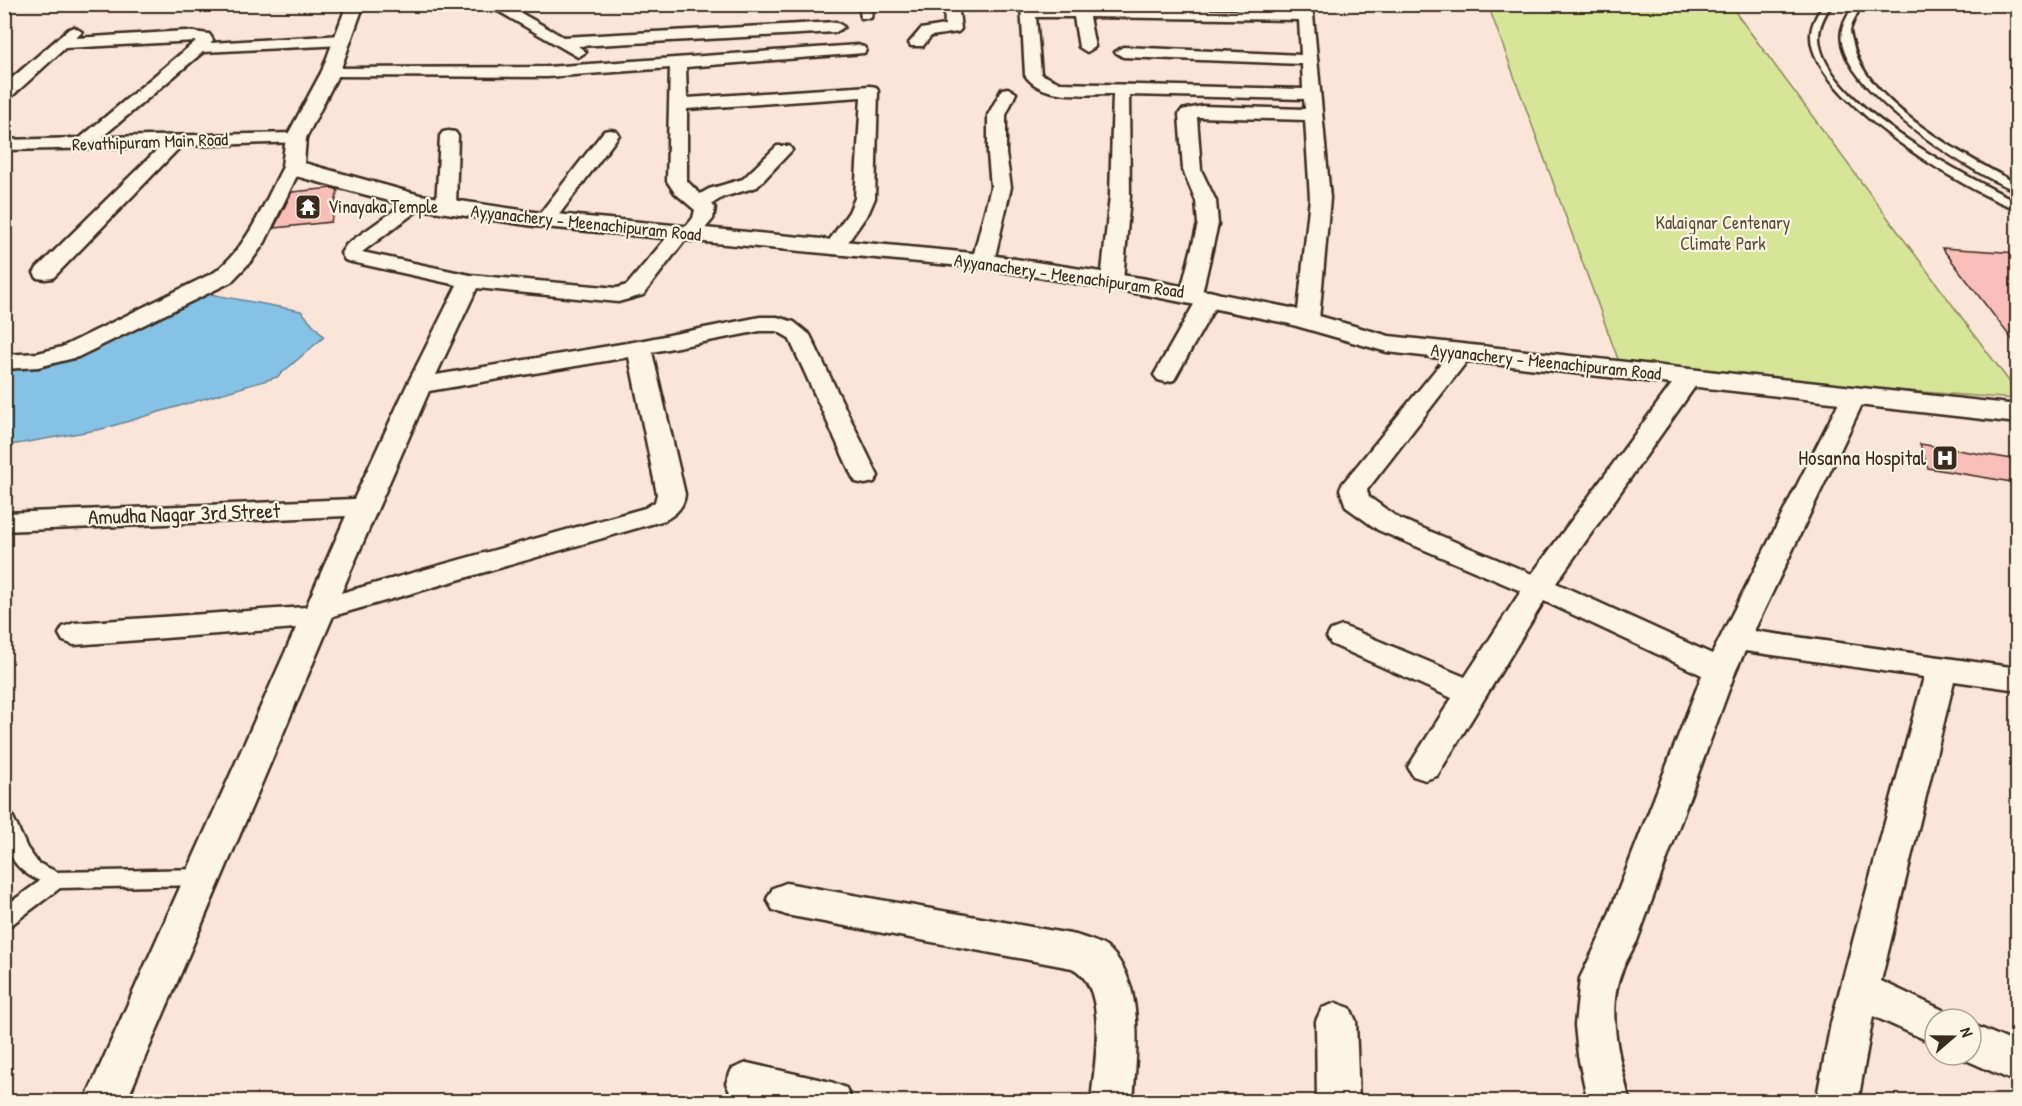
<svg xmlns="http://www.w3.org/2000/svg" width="2022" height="1106" font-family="'Patrick Hand',sans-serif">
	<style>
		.green { fill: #d6e598; stroke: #88885b; stroke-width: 1.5 }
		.water { fill: #85c2e5; stroke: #678595; stroke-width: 1.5 }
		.building { fill: #fabeb9; stroke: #3b2a1e; stroke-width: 1.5 }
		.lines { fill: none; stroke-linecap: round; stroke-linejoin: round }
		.lane-casing { stroke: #3b2a1e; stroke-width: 5 }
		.street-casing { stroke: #3b2a1e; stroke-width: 5 }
		.secondary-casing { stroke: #3b2a1e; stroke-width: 5 }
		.lane { fill: #fcf5e5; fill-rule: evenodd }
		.street { fill: #fcf5e5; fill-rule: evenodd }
		.secondary { fill: #fcf5e5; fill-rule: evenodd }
		.labels { text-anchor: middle; stroke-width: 4.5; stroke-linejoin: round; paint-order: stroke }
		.far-street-label { font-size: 18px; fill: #3b2a1e; stroke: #fcf5e5 }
		.far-poi-label { font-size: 18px; fill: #3b2a1e; stroke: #fcf5e5; text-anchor: start }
		.far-park-label { font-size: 18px; fill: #5a4f36; stroke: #fcf5e5 }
		.poi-label { font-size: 21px; fill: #3b2a1e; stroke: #fcf5e5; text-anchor: end }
		.street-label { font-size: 21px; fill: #3b2a1e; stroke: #fcf5e5 }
	</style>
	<rect width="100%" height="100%" fill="#fbe4d8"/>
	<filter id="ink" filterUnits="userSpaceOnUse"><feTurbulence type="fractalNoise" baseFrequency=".0167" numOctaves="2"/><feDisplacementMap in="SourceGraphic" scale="12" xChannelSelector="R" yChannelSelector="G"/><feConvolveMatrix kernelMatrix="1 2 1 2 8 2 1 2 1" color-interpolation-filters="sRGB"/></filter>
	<g filter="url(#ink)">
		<path class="green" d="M1488,5h242l287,387v7l-395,-29z"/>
		<path class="water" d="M183,289l118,22 23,26 -47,40 -175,52 -91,16 -6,-4 -1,-68z"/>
		<g class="building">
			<path d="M333,188l5,2 -7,32 -57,6 18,-36z"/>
			<path d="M1942,248l76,5v94z"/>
			<path d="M1920,444l98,16v23l-90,-15z"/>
		</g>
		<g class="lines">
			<g class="lane-casing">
				<g id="lane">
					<path d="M1824,4h8c-7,10 -14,22 -13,35 4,64 146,137 199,163v7c-52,-16 -205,-112 -207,-171 -1,-12 6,-24 13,-34z"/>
					<path d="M1854,4h8c-4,8 -10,18 -12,26 0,4 2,10 3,14 12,59 113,113 165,140v7c-45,-15 -187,-107 -176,-161 2,-9 8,-18 12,-26z"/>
					<path d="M4,811l7,2 16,35 11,15 19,9 145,-3 7,2 3,6 -3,6 -7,2 -142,3 -49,37 -7,2v-20l36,-26c-33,-14 -36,-38 -36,-70z"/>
				</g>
			</g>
			<g class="street-casing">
				<g id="street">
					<path d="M243,4c-8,7 -28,8 -35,1z"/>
					<path d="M486,4h19l58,33 273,-15 8,5 -8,5 -258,14 8,6 -8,5z"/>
					<path d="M859,4h14l-2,14h-10z"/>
					<path d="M944,4h14l3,25 -3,3 -27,4 -8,10h-12l-2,-3 12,-14 24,-4z"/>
					<path d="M1021,4h14l1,4 262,3v-7h14l18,194 -11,122 -3,5 -8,2 -8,-2 -3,-5 13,-122 -5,-78 -108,-3 4,53 15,31 2,23 -16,69 7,-2 8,2 3,5 -46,82 -8,2 -8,-2 -4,-5 43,-76h-14l-3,-5 18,-70 -2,-23 -13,-31 -4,-56 3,-4 20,-4 103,3 -1,-10 -175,-4 1,101 -7,85 -3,5 -8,1 -8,-1 -3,-5 9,-85 3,-102c-28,0 -71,6 -88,-19zM1036,17h38l5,30 8,5 8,-5 -6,-30 210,3 2,35 -178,-8 -8,5 8,5 179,7 1,25 -243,-6 -19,-9z"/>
					<path d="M74,27l8,5 -6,6 109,-7 24,3 4,6 -2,3 132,-8 8,5 -8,5 -140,7 -101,85 194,-4 6,1 3,4 -3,4 -121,4 -128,132 -8,1 -8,-1 -3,-5 3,-5 123,-121 -156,3v-10l76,-2 116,-97 -131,7 -55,50 -6,1v-14l65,-56z"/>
					<path d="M858,45l6,2 2,3 -2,3 -178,14 1,31 183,-12 6,1 2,4 -3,107 -6,14 -28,40 -7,2 -7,-2 -3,-4 25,-36 6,-14 6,-101 -174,12v72l13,13 9,-5 34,-10 34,-33h12l3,4 -35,37 -34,10 -11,7 3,4 -2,11 -16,19 -11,1 -43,56 -25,7 -141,-14 -41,87 203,-34 121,-24h17l17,5 16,13 68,141 -4,6 -9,2 -9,-2 -4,-6 -63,-138 -12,-7h-17l-108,21 33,142c-1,13 -9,20 -20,26l-332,96 -207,486h-42l212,-474 -222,17 -11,-4 -4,-7 4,-7 11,-4 232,-16 40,-91 -342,15v-18l350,-14 53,-114 50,-100 -105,-23 -7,-2 -4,-7 6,-9 65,-46h14l3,4 -67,50 108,23 147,13 10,-3 46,-55 11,-1 9,-11 2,-8 -20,-17 -8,-12 3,-113 -123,9 -216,-1 -8,-5 2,-3 222,-1zM629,357l28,137 -2,8 -10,6 -304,85 88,-202z"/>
					<path d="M1008,88l8,5 -10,22v39l5,33 -17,74 -4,4 -7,2 -7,-2 -4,-4 19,-74 -3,-33v-39l14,-26z"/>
					<path d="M610,130l6,1 3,4 -67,89h-14l-3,-4 3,-4 66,-85z"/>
					<path d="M449,131l6,1 3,4 -2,71 -3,4h-14l-3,-4 4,-71 3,-4z"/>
					<path d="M293,159l7,2 2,4 -37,77 -13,18 -21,22 -153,75 -40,10 -34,2v-14l34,-2 24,-6 153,-75c34,-27 49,-69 69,-107l2,-4z"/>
					<path d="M1462,345l8,2 4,5 -107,138 2,7 29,21 134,56 148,-201 9,-2 9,2 3,5 -145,205 156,71 130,-258 3,-5 9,-2 9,2 3,5 -112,235 264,37v22l-64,-9 -73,300 68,32 3,6h-17v25l-62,-28 -15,86h-42l15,-79 93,-346 -179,-26 -9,19 -99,271c-5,10 -11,19 -15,30 -17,40 -2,90 8,131h-42l-10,-46 -3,-31 5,-47 21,-43 101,-260 -158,-74 -107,175 -12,4 -12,-4 -5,-9 44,-69 -121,-54 -4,-7 4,-7 11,-4 11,4 112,47 56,-86 -143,-61 -32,-23 -6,-18 3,-6 111,-136z"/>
					<path d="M786,883l290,52c11,4 25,7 34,15 36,35 26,107 23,152h-42c3,-35 19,-115 -19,-134l-286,-53 -13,-5 -6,-11 6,-11z"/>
					<path d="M1336,1003l14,5 6,13 3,81h-42l-1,-81 6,-13z"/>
					<path d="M1971,1024l47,20v39l-61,-27 14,-1z"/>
					<path d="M747,1063l84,19 15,6 6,14h-108l-12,-5 -6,-14 6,-14z"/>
				</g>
			</g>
			<g class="secondary-casing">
				<path id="secondary" d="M347,4h17l-24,67 -34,67 -2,25 116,32 114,17 449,42 158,24 150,30 98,28 629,69v18l-631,-71 -101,-29 -145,-29 -158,-26 -449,-42 -115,-17 -127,-34 -10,-10 4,-27 36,-67z"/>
			</g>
			<use href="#lane" class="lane"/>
			<use href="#street" class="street"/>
			<use href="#secondary" class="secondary"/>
		</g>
	</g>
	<defs>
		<g id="temple-square" transform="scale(1.35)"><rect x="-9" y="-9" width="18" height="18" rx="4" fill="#3b2a1e" stroke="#fcf5e5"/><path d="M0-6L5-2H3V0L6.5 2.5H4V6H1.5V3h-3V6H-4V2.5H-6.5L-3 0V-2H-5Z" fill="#fff"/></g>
		<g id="hospital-square" transform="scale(1.35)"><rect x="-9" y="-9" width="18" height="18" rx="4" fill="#3b2a1e" stroke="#fcf5e5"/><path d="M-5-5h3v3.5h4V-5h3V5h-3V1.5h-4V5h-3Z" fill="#fff"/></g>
	</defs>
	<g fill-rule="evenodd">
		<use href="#temple-square" x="308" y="207"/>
		<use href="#hospital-square" x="1945" y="458"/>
	</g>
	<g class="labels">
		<g class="far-street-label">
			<text transform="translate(150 142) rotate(-2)" y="6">Revathipuram Main Road</text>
			<text transform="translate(586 223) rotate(6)" y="6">Ayyanachery - Meenachipuram Road</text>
			<text transform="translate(1069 276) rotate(8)" y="6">Ayyanachery - Meenachipuram Road</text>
			<text transform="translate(1546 362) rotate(6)" y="6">Ayyanachery - Meenachipuram Road</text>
		</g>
		<g class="far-poi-label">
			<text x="328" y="213">Vinayaka Temple</text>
		</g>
		<g class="far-park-label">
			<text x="1723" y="229">Kalaignar Centenary<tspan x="1723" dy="21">Climate Park</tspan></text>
		</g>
		<g class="poi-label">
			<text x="1926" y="465">Hosanna Hospital</text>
		</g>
		<g class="street-label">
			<text transform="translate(184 514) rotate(-2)" y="7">Amudha Nagar 3rd Street</text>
		</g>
	</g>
	<rect width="2022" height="1106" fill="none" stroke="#fcf5e5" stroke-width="24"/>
	<rect x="12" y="12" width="1998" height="1082" fill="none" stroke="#3b2a1e" stroke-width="2" filter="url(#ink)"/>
	<g transform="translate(1953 1037) rotate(70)"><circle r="28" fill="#fcf5e5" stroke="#afa495" stroke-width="1.5"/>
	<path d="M0-4.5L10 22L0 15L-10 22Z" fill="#3b2a1e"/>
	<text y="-9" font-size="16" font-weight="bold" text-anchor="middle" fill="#3b2a1e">N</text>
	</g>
</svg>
